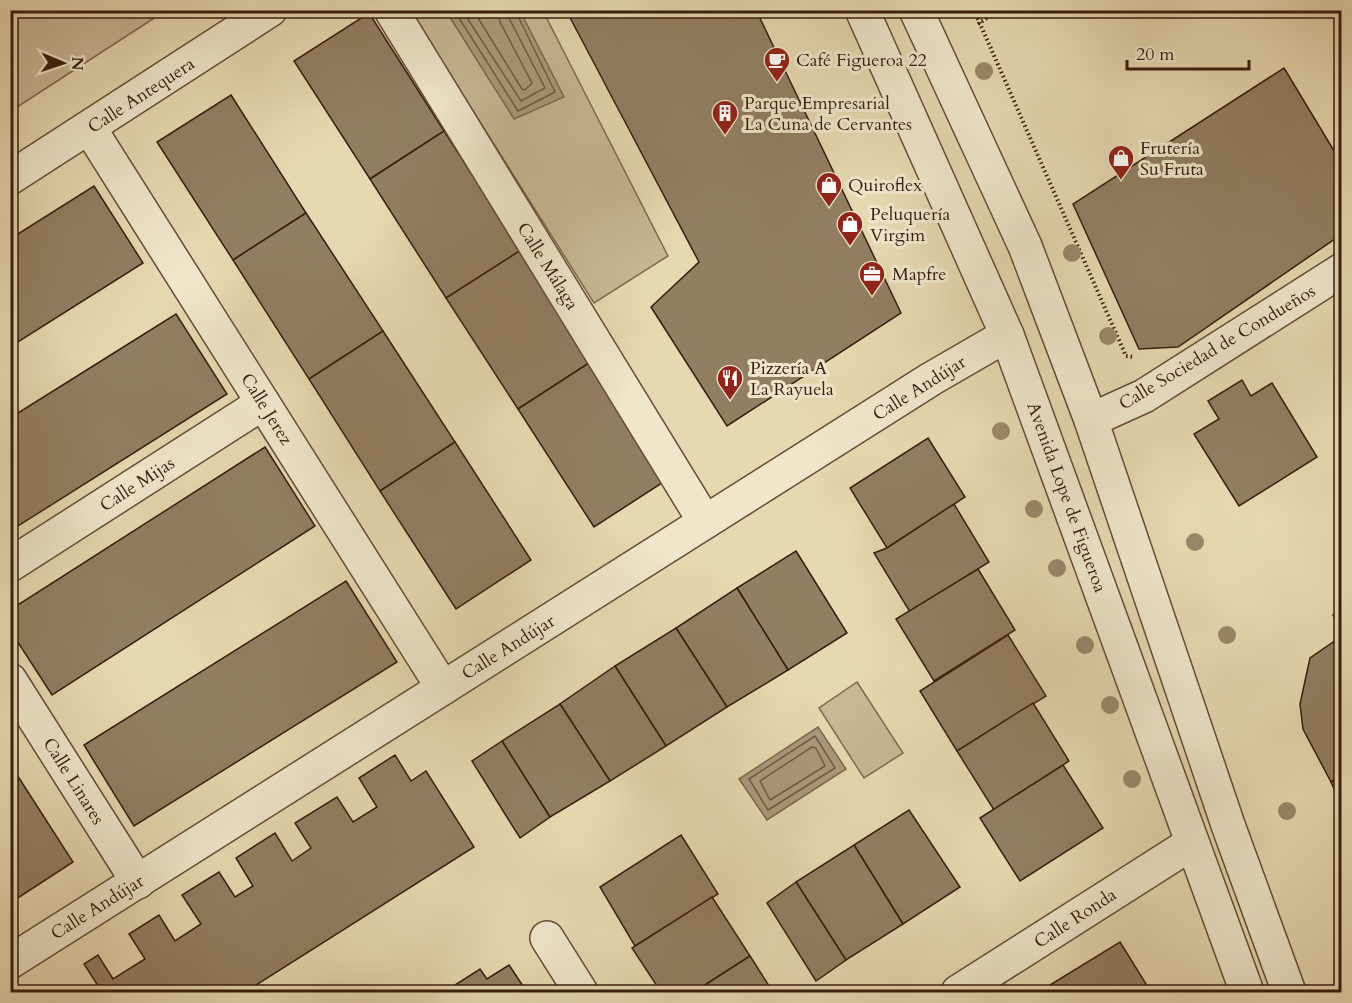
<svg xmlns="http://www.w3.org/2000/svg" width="1352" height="1003" font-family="Cardo,serif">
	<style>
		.green { fill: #c8b895; stroke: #806a52; stroke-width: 1.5 }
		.water { fill: #ab987a; stroke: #7d6750; stroke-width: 1.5 }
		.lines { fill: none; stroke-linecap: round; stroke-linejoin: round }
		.shore { stroke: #725a45; stroke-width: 1.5 }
		.building { fill: #927e63; stroke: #381d10; stroke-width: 1.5 }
		.street-casing { stroke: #644c38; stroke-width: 36 }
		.path { stroke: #381d10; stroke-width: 4; stroke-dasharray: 1.5 3; stroke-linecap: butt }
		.street { stroke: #efe6cc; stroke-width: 33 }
		.tree { fill: #9a876a }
		.labels { text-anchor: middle; stroke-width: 6; stroke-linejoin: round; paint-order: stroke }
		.poi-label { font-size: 18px; fill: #381d10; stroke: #efe6cc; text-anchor: start }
		.street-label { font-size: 18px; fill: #381d10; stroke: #efe6cc }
	</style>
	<rect width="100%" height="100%" fill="#e6d8b0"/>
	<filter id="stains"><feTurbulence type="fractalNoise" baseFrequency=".00333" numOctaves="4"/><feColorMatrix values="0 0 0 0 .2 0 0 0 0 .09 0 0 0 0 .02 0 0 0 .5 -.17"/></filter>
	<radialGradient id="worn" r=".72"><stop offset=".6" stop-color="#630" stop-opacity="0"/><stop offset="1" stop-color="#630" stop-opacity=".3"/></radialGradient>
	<g class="green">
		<path d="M11,10h154v1l-154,100z"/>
		<path d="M410,11h133l125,245 -74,47z"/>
		<path d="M857,682l46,71 -39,25 -45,-70z"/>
	</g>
	<g class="water">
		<path d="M446,11h74l44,86 -50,22z"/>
		<path d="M818,727l28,42 -79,51 -28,-41z"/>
	</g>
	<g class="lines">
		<g class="shore">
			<path d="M454,10l64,101 37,-19 -40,-82"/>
			<path d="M462,10l59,91 24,-13 -36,-70 -2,-8"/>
			<path d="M473,10l49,79 3,1 7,-7 -32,-61 -2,-12"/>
			<path d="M815,736l20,32 -67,42 -19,-31z"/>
			<path d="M812,747l4,1 9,18 -55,34 -10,-19z"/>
		</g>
	</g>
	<g class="building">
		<path d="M566,10h190l145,303 -174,113 -76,-119 48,-45z"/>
		<path d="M369,13l75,118 -74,48 -76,-118z"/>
		<path d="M1284,68l58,96v70l-164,113 -39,2 -66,-145z"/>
		<path d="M231,95l75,118 -73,47 -76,-118z"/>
		<path d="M444,131l77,119 -75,48 -76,-119z"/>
		<path d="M94,186l49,77 -133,84v-108z"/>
		<path d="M306,213l77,118 -74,48 -76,-119z"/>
		<path d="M521,250l71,111 -74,48 -72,-111z"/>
		<path d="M176,314l51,80 -217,137v-113z"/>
		<path d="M383,331l72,111 -75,49 -71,-112z"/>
		<path d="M592,361l76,118 -74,48 -76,-118z"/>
		<path d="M1242,380l9,16 21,-13 45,74 -78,49 -45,-72 25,-15 -11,-18z"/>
		<path d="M928,438l37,59 -78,51 -37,-60z"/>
		<path d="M455,442l76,118 -75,49 -76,-118z"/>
		<path d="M265,447l50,79 -263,169 -42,-65v-20z"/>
		<path d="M954,504l35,58 -79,50 -36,-59 13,-5z"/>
		<path d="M796,551l51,82 -59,37 -51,-82z"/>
		<path d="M978,569l37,61 -81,51 -38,-62z"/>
		<path d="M346,581l51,81 -263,164 -50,-81z"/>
		<path d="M737,588l51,82 -61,37 -51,-79z"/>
		<path d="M1342,610v20l-9,-15z"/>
		<path d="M676,628l51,79 -61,39 -51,-80z"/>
		<path d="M1008,635l38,61 -89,55 -37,-60z"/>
		<path d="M1342,636v139l-11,7 -28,-53 -3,-25 10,-46z"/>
		<path d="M615,666l51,80 -56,35 -50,-77z"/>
		<path d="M1033,703l36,58 -75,49 -37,-59z"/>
		<path d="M560,704l50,77 -60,36 -48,-76z"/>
		<path d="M502,741l48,76 -30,21 -48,-77z"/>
		<path d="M395,755l16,26 15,-10 48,76 -229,145h-143l-18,-28 14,-9 15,24 32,-20 -16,-25 30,-19 16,26 26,-17 -19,-29 37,-23 16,25 18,-11 -17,-28 39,-25 17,28 19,-13 -16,-25 42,-26 16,25 24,-15 -18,-29z"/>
		<path d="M10,764l63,98 -63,41z"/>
		<path d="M1063,765l40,63 -83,53 -40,-63z"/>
		<path d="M1342,775v32l-11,-25z"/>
		<path d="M909,810l51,77 -57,37 -49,-79z"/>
		<path d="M681,835l37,59 -83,52 -35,-59z"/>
		<path d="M854,845l49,79 -57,36 -50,-78z"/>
		<path d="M796,882l50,78 -30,21 -49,-78z"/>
		<path d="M712,897l38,59 -56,36h-33l-29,-44z"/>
		<path d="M1120,942l31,50h-96l-5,-7z"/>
		<path d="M750,956l23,36h-79z"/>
		<path d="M509,965l18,27h-83l36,-23 7,10z"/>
	</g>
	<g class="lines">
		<g class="street-casing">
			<g id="street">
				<path d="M391,10l314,512"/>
				<path d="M862,10l145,325 240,657"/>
				<path d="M916,10l109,236 66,174 137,405 61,167"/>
				<path d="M90,129l353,559"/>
				<path d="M10,178l260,-168"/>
				<path d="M1091,420l53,-24 198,-126"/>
				<path d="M10,565l253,-162"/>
				<path d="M10,680l128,202"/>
				<path d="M547,938l34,54"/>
				<path d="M10,962l921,-583 76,-44"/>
				<path d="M958,992l234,-149"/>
			</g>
		</g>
		<g class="path">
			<path d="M974,10l152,346 8,1"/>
			<path d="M978,24l21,-14"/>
		</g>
		<use href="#street" class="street"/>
	</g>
	<g class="tree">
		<circle cx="984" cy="71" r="9"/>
		<circle cx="1072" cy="253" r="9"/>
		<circle cx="1108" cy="336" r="9"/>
		<circle cx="1001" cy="431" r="9"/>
		<circle cx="1034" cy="509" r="9"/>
		<circle cx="1195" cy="542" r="9"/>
		<circle cx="1057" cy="568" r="9"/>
		<circle cx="1227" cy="635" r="9"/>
		<circle cx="1085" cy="645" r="9"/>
		<circle cx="1110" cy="705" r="9"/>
		<circle cx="1132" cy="779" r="9"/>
		<circle cx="1287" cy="811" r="9"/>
	</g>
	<defs>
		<g id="cafe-pin" transform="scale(1.35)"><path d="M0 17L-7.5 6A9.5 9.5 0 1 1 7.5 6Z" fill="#8f2418" stroke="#efe6cc"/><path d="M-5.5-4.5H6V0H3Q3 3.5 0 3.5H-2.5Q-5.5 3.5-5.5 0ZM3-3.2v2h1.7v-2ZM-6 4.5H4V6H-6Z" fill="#fff"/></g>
		<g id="building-pin" transform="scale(1.35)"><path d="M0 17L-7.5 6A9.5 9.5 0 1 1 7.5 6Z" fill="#8f2418" stroke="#efe6cc"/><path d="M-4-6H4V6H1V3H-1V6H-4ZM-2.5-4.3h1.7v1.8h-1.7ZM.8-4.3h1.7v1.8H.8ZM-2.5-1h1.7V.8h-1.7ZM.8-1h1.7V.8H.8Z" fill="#fff"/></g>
		<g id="shop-pin" transform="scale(1.35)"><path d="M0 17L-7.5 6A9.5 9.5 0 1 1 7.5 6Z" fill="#8f2418" stroke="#efe6cc"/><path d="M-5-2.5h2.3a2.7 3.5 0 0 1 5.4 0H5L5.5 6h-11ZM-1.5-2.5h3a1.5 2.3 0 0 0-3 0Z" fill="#fff"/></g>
		<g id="office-pin" transform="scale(1.35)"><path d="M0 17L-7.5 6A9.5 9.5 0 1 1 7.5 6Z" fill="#8f2418" stroke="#efe6cc"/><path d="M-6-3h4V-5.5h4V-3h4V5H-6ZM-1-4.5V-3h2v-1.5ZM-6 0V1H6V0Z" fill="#fff"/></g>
		<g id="restaurant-pin" transform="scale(1.35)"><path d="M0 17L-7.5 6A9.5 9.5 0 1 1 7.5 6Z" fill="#8f2418" stroke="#efe6cc"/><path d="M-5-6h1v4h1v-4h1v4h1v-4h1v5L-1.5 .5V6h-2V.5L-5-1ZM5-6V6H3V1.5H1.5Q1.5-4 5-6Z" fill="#fff"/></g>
	</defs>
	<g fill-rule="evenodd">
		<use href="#cafe-pin" x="777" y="60"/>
		<use href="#building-pin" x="725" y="113"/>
		<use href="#shop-pin" x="1121" y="158"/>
		<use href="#shop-pin" x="829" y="185"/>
		<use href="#shop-pin" x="850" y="224"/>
		<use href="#office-pin" x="872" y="274"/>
		<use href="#restaurant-pin" x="730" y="378"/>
	</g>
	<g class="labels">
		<g class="poi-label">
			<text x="796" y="66">Café Figueroa 22</text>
			<text x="744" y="109">Parque Empresarial<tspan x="744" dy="21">La Cuna de Cervantes</tspan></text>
			<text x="1140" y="154">Frutería<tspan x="1140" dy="21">Su Fruta</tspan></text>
			<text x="848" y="191">Quiroflex</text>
			<text x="870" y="220">Peluquería<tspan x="870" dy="21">Virgim</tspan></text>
			<text x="892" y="280">Mapfre</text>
			<text x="750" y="374">Pizzería A<tspan x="750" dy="21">La Rayuela</tspan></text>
		</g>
		<g class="street-label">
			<text transform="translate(141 95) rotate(-33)" y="6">Calle Antequera</text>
			<text transform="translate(548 266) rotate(58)" y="6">Calle Málaga</text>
			<text transform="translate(1217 347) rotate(-31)" y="6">Calle Sociedad de Condueños</text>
			<text transform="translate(919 388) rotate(-32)" y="6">Calle Andújar</text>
			<text transform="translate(267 409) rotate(58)" y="6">Calle Jerez</text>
			<text transform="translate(137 484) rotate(-33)" y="6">Calle Mijas</text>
			<text transform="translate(1067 497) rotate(70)" y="6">Avenida Lope de Figueroa</text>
			<text transform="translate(508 647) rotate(-32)" y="6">Calle Andújar</text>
			<text transform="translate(74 781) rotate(58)" y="6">Calle Linares</text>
			<text transform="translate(97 907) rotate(-32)" y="6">Calle Andújar</text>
			<text transform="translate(1075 918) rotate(-33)" y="6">Calle Ronda</text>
		</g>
	</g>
	<rect width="1352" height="1003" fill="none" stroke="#e6d8b0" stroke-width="36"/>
	<rect x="12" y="12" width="1328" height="979" fill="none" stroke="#381d10" stroke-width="3"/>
	<rect x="18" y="18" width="1316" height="967" fill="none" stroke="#381d10" stroke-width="1.5"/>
	<g transform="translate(63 63) rotate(92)" stroke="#efe6cc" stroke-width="4.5" paint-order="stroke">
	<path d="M0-4.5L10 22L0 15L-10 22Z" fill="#381d10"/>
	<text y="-9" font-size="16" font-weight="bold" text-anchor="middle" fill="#381d10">N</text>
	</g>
	<path d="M1127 60v9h122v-9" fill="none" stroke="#381d10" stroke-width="3"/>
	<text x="1136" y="60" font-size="18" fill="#381d10" stroke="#efe6cc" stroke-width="4.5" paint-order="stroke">20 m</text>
	<rect width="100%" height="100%" filter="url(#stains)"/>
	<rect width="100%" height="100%" fill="url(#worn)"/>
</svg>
